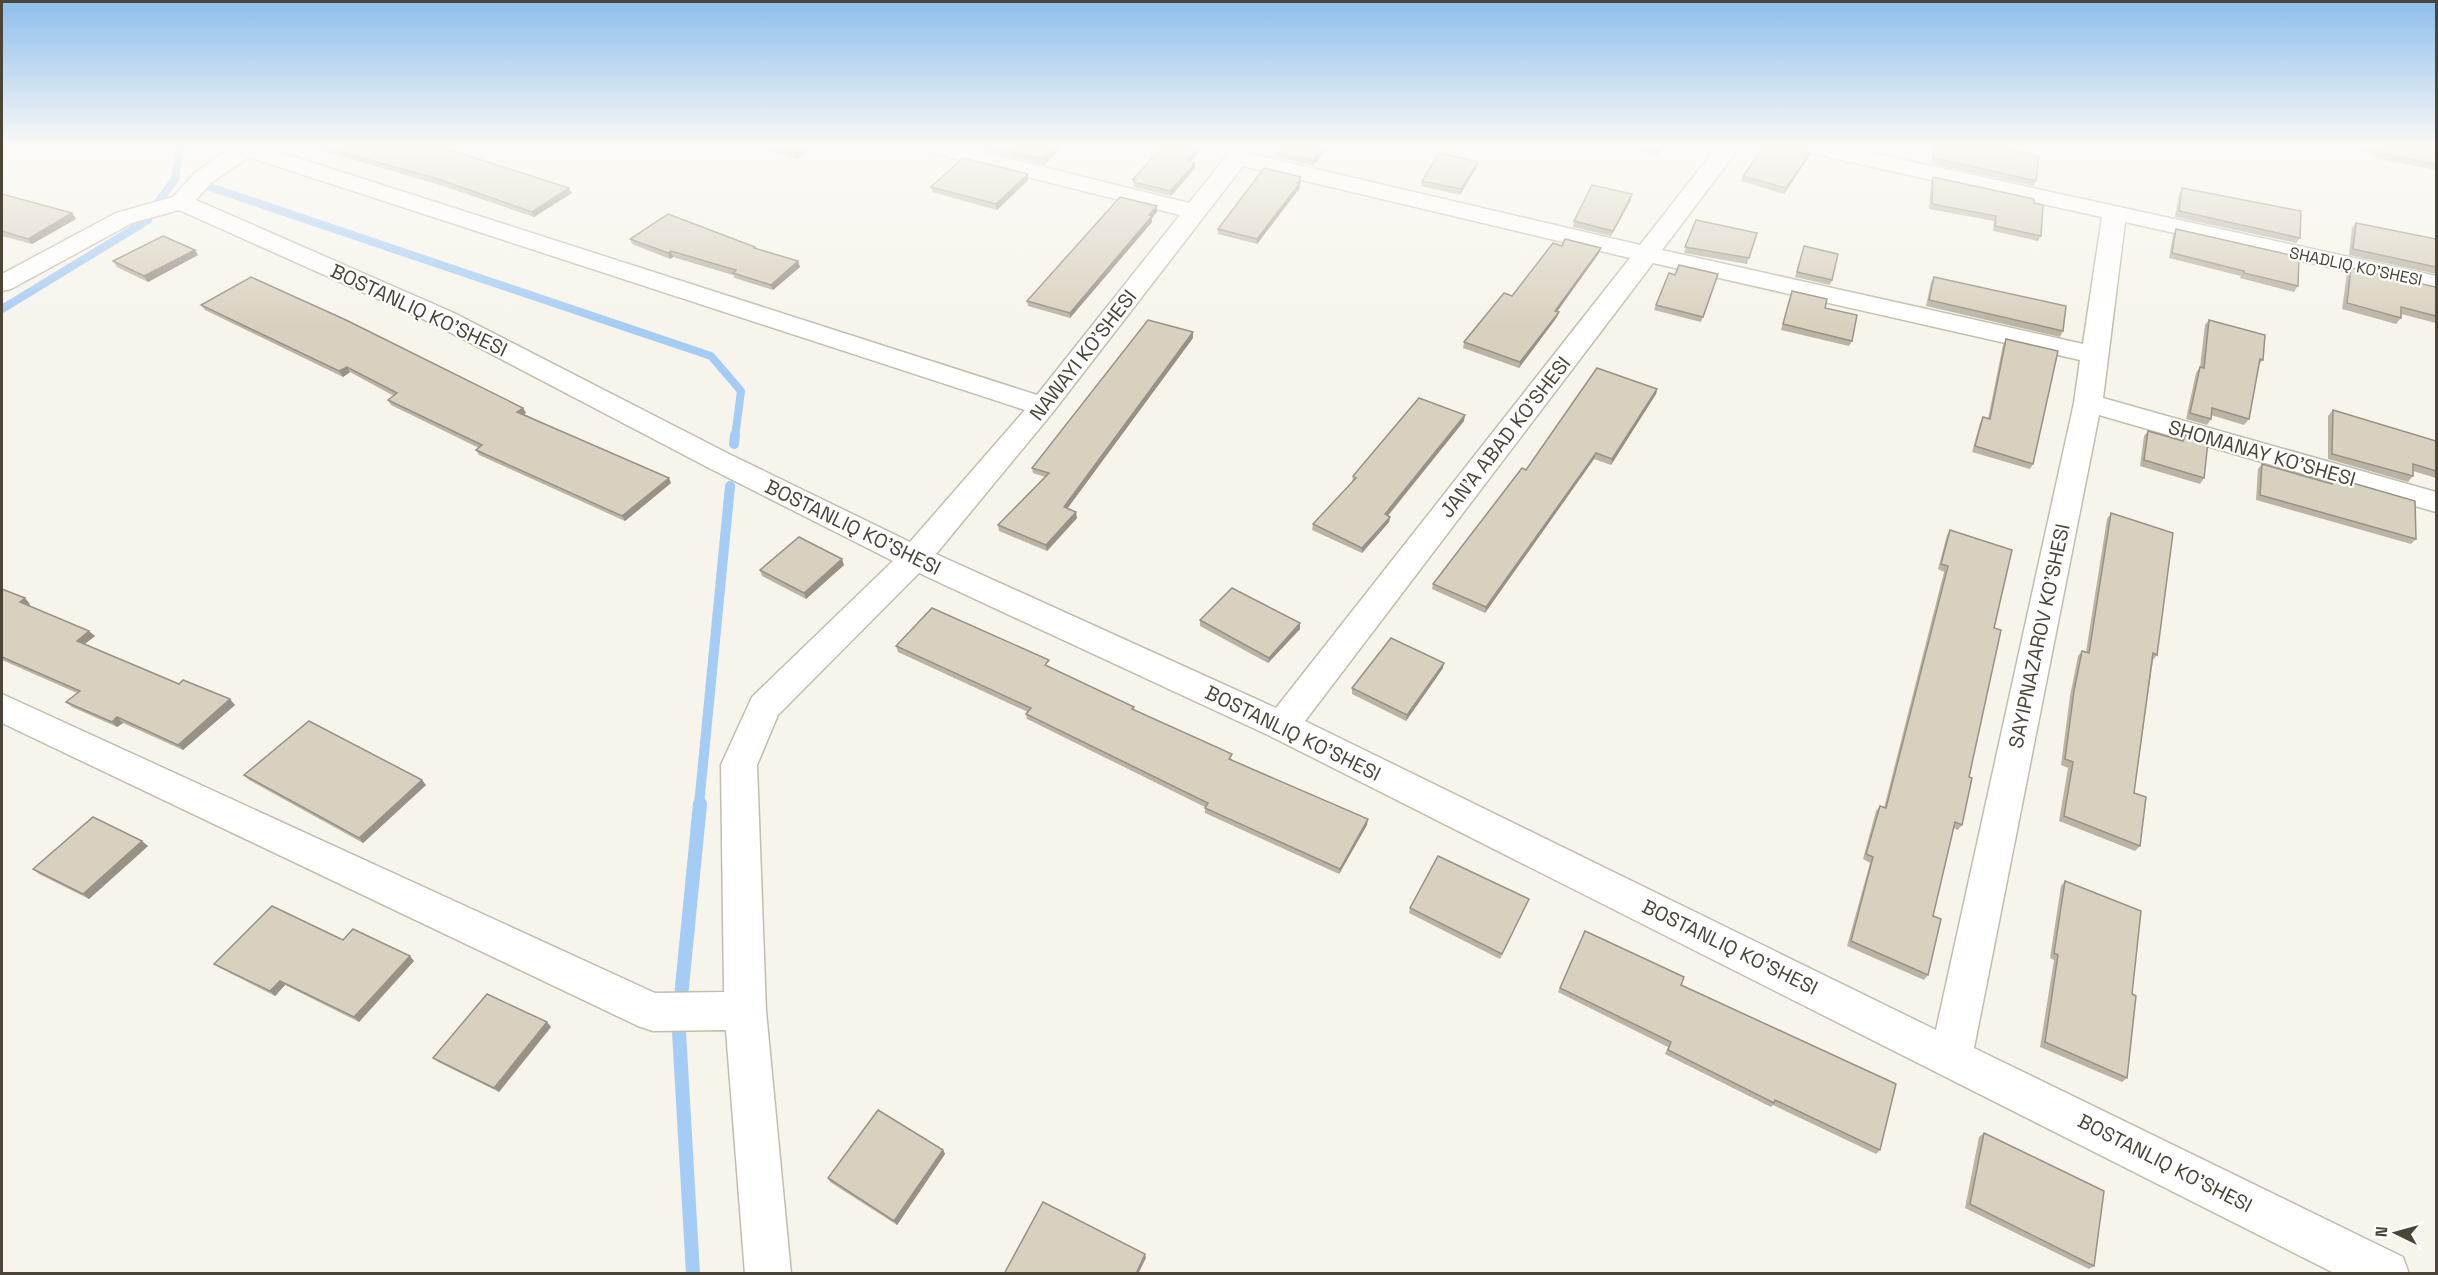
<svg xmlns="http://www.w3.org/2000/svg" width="2438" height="1275" font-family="'Space Grotesk',sans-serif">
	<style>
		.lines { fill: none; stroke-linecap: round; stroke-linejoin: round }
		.stream-far2 { stroke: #a5ccf5; stroke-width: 8 }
		.stream-far1 { stroke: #a5ccf5; stroke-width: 10 }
		.stream { stroke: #a5ccf5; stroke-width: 14 }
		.street-casing { stroke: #c2bdac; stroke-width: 3 }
		.street { fill: #fff; fill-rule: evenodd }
		.wall { fill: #bbb4a4 }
		.shaded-wall { fill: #989286 }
		.building { fill: #d9d1bf; stroke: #989286; stroke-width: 1.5 }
		.labels { text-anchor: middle; stroke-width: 4.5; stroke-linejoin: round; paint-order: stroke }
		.far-street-label { font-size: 16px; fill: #4b4538; stroke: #fff }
		.street-label { font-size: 20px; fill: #4b4538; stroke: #fff }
	</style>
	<rect width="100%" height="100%" fill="#f6f4eb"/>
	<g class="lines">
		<g class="stream-far2">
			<path d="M210,187l501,169 30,35 -6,46"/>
			<path d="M158,202l17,-23 5,-30 -4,-1"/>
			<path d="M2,309l146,-89"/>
		</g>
		<g class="stream-far1">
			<path d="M734,444l1,-9"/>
			<path d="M699,805l31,-319"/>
		</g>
		<g class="stream">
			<path d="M681,997l19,-193"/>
			<path d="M679,1032l14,242"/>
		</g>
		<g class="street-casing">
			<path id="street" d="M231,148h36l770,247 143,-180 -249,-62 -3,-5h38l223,55 44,-55h23l-4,6 388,91 76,-97h23l-77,102 421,94 19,-127 -284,-62 -8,-2 -3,-5h42l587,128v15l-311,-69 -22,176 333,94v20l-337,-97 -125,633 429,209 6,17h-73l-1066,-538 -351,-163 -141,142 -21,50 9,246 25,263h-46l-19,-244 -73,1 -15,-5 -636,-303v-29l653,299 69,-1 -3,-227 31,-68 141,-136 -184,-93 -273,-143 -257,-115 -47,13 -121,66 -9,2v-17l114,-61 57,-16 22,-24zM249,157l776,253 -115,132 -181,-88 -275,-141 -258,-113 15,-17zM1243,166l387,92 -354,450 -340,-154 117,-142zM1653,263l427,97 -6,43 -138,627 -631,-309z"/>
		</g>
		<use href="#street" class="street"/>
	</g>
	<g class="wall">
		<path d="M313,148h131l128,45 -38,24 -94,-32z"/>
		<path d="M758,148h52l-13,11z"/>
		<path d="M980,148h81l-17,17 -64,-16z"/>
		<path d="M1162,148h40l-11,14 4,1v5l-24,28 -37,-9 -1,-8z"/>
		<path d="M1328,148l-15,18 -36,-9v-5z"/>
		<path d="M1629,148h34l-7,8z"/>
		<path d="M1933,148h69l34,33 -2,5 -102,-22z"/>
		<path d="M2346,148h90v22l-61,-12v-4l-29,-5z"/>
		<path d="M1810,155l-26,39 -43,-13 2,-5z"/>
		<path d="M1478,162l-1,5 -17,28 -39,-9 1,-5z"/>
		<path d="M1301,177l-2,12 -42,55 -39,-10v-5z"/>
		<path d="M1933,177l101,26 7,33 -3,5 -45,-10 1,-10 -65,-12 2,-27z"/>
		<path d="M1028,180l-31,30 -65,-18 -1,-5z"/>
		<path d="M2182,188l118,50 -4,5 -121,-26 4,-24z"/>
		<path d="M2,194l74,25 -44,25 -30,-8z"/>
		<path d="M1631,200l-20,36 -38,-9 1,-6z"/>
		<path d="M1157,212l-5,6v4l-82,96 -42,-12 -1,-5z"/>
		<path d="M1696,220l61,13 -10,31 -63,-11z"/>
		<path d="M2356,223l80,16v35l-87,-19 3,-27z"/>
		<path d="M2176,229l122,57 -4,6 -54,-14 1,-2 -72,-18 4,-23z"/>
		<path d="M630,239l125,8 1,2 44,18 -27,23 -38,-12 -2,-3 -60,-18 -3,2 -38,-15z"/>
		<path d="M1562,246l39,2 -2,5 -42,58v6l-38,51 -56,-20 1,-6z"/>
		<path d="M1804,246l28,34 -2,5 -35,-8z"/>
		<path d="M198,255l-50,27 -31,-15 -4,-6z"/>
		<path d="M2351,268l85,19v36l-35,-9v4l-5,6 -54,-15 5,-36z"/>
		<path d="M1718,274l-17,48 -47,-12 2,-5 19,-30z"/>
		<path d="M1934,277l129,54 -3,6 -134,-31 5,-24z"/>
		<path d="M1792,291l33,17 27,33 -3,5 -68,-16z"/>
		<path d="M201,305l322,103 3,5 -2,1 147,69 -46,38 -146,-66 -3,-5 3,-2 -88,-43 -3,-5 6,-4 -44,-24 -7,5 -138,-67z"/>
		<path d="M2209,320l54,40 -5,5 -9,54 -5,6 -33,-10v4l-4,6 -21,-6 10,-46 4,-6 5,-42z"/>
		<path d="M1193,338l-126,171 10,9 -30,33 -48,-20 -1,-6 47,-48 -12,-4 -1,-5z"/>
		<path d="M2006,339l27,125 -3,5 -58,-17 8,-29 3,-6 5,2 15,-74z"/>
		<path d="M1657,389l-1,5 -45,71 -17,-6 -109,154 -53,-24 1,-5 93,-114z"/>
		<path d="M2333,410l103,31v37l-23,-7v5l-5,6 -80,-23v-43z"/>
		<path d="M1464,421l-76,95 2,1 -1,5 -27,31 -50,-23 1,-6 39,-42 1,-6z"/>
		<path d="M2148,431l33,9 4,-5 19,43 -4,6 -60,-18 4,-30z"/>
		<path d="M2262,464l65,19 5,-6 84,62 -5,5 -155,-44 2,-31z"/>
		<path d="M2111,513l46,142 -4,5 -19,133 6,53 -5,5 -76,-30 9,-53 -7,-3 9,-69 8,-40 4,-5 4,1 21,-133z"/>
		<path d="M1950,530l44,98 -32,197 -4,5 -5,-2 -20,88 -5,59 -4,5 -77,-34 23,-83 -7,-4 13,-48 4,-5 4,2 60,-236 -6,-3 9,-34z"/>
		<path d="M844,565l-38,34 -44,-23 -2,-6z"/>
		<path d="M2,589l28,15 -1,1 66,31 -10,8 94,40 56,21 -52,45 -60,-27 -6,4 -45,-20 -6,-5 11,-9 -75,-33z"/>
		<path d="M1200,620l100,3v6l-32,34 -68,-37z"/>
		<path d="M896,646l154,20h-1l183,93v1l135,65 -28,49 -134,-61v-6l-178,-88 -1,-5 2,-2 -130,-60z"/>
		<path d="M1443,668l-37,53 -54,-27v-6z"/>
		<path d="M244,775l182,10 -63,58 -114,-63z"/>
		<path d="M148,846l-59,53 -50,-25 -6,-5z"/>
		<path d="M2065,881l67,113 -5,84 -5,4 -82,-35 14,-87 -4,-2 11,-72z"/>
		<path d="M1527,903l-27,56 -91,-46 1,-5z"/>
		<path d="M1585,931l96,54 199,165 -4,4 -103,-49 -2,2 -106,-53 3,-7 -110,-55z"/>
		<path d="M343,940l71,21 -55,61 -74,-37 -10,11 -55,-28 -6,-4z"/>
		<path d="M551,1027l-52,65 -61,-30 -5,-4z"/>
		<path d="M1984,1133l110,133 -5,3 -124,-61 14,-71z"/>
		<path d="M943,1150l2,4 -48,71 -67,-43 -2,-4z"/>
	</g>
	<g class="shaded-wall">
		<path d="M802,148h8l-13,11 -2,-6z"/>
		<path d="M1055,148h6l-17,17 -1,-6z"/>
		<path d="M1198,148h4l-15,19v-6z"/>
		<path d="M1324,148h4l-15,18v-5z"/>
		<path d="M1660,148h3l-7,8 2,-5z"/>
		<path d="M1812,150l-2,5 -26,39 2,-6z"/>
		<path d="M1478,162l-1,5 -17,28 1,-6z"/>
		<path d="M1195,163v5l-24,28 -1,-5z"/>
		<path d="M1028,174v6l-31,30 -1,-6z"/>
		<path d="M1301,177l-2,12 -42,55v-5z"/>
		<path d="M569,188l3,5 -38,24 -2,-5z"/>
		<path d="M1632,194l-1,6 -20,36 2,-5z"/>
		<path d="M1157,206v6l-5,6v4l-82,96v-5z"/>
		<path d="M72,213l4,6 -44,25 -4,-5z"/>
		<path d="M1601,248l-2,5 -45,63 1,-5z"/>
		<path d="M195,250l3,5 -50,27 -4,-6z"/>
		<path d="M671,251l2,6 -3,2 -2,-6z"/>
		<path d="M798,261l2,6 -27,23 -2,-5z"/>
		<path d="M1559,312l-2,5 -38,51 1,-6z"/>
		<path d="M1193,332v6l-129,175v-6z"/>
		<path d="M347,367l3,5 -7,5 -4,-6z"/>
		<path d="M1657,389l-1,5 -45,71 1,-6z"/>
		<path d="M523,408l3,5 -6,4 -3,-5z"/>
		<path d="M1465,415l-1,6 -80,99 1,-6z"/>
		<path d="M1596,453l-2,6 -109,154 1,-6z"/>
		<path d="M669,478l2,5 -46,38 -3,-5z"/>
		<path d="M1076,512l1,6 -30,33 -1,-6z"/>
		<path d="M1390,517l-1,5 -27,31v-5z"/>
		<path d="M842,559l2,6 -38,34 -2,-6z"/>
		<path d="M25,598l5,6 -4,3 -6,-5z"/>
		<path d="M1300,623v6l-32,34 1,-5z"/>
		<path d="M89,631l6,5 -13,10 -5,-5z"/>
		<path d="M1444,663l-1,5 -37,53 1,-6z"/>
		<path d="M230,699l5,6 -52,45 -5,-5z"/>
		<path d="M117,717l6,6 -6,4 -5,-5z"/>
		<path d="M422,780l4,5 -63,58 -4,-5z"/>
		<path d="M1368,819l-1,6 -28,49 1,-5z"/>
		<path d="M142,841l6,5 -59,53 -6,-5z"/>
		<path d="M410,956l4,5 -55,61 -5,-5z"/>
		<path d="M280,981l5,4 -10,11 -5,-5z"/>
		<path d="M547,1022l4,5 -52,65 -5,-4z"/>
		<path d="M943,1150l2,4 -48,71 -3,-4z"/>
		<path d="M1145,1254l1,4 -8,16h-2z"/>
	</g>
	<g class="building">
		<path d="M328,148h116l125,40 -37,24 -94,-33z"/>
		<path d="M774,148h28l-7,5z"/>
		<path d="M996,148h59l-12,11z"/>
		<path d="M1162,148h36l-11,13 8,2 -25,28 -36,-9 2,-3h-3z"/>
		<path d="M1280,148h44l-11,13 -36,-9z"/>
		<path d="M1648,148h12l-2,3z"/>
		<path d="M1763,148h48l1,2 -26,38 -43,-12z"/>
		<path d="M1935,148h67l37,8 -3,25 -102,-23z"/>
		<path d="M2372,148h64v16l-57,-11 -1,-4z"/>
		<path d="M1439,153l39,9 -17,27 -39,-8z"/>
		<path d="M963,158l65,16 -32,30 -65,-17z"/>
		<path d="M1264,168l37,9 -4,6h3l-43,56 -39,-10z"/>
		<path d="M1933,177l101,22v4l9,2 -2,31 -46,-10 1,-10 -64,-12z"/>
		<path d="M1592,185l40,9 -19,37 -39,-10z"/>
		<path d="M2182,188l119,23 -1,27 -121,-27z"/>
		<path d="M2,194l70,19 -44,26 -26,-8z"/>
		<path d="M1120,197l37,9 -8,9 3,1 -82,97 -43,-12z"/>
		<path d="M668,214l87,33 -1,1 44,13 -27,24 -38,-12 3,-3 -65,-19 -3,2 -38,-14z"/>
		<path d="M1696,220l61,13 -8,25 -64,-11z"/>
		<path d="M2356,223l80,16v28l-83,-18z"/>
		<path d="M2176,229l123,28 -1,29 -54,-13v-2l-72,-18z"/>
		<path d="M163,236l32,14 -51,26 -31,-15z"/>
		<path d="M1565,239l36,9 -46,63 4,1 -39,50 -56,-20 40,-49 8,3 41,-53 9,3z"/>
		<path d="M1804,246l34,8 -6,26 -35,-8z"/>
		<path d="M1679,265l39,9 -15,43 -47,-12 13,-32 6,2z"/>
		<path d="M2351,268l85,19v29l-35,-9v11l-54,-15z"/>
		<path d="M251,277l95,43 177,88 -6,4 152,66 -47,38 -146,-66 6,-5 -94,-45 9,-7 -50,-26 -8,4 -138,-66z"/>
		<path d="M1934,277l132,29 -3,25 -134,-31z"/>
		<path d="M1792,291l35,8 -2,9 32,7 -5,26 -69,-17z"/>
		<path d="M1148,320l45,12 -129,175 12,5 -30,33 -48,-20 51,-52 -17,-5z"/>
		<path d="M2209,320l56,15 -2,25 -3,-1 -11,60 -37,-11 -1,11 -21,-6 10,-46 4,1z"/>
		<path d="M2006,339l52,12 -25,113 -58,-18 8,-29 7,2z"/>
		<path d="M1597,368l60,21 -45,70 -16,-6 -110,154 -53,-23 89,-116 4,2z"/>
		<path d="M1419,398l46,17 -80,99 5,3 -28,31 -49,-24 43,-46 -3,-2z"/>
		<path d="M2333,410l103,31v30l-23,-7v12l-81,-22z"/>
		<path d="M2148,431l35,10 2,-6 23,7 -4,36 -60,-18z"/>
		<path d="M2262,464l70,20v-7l83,24 1,38 -156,-44z"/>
		<path d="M2111,513l62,20 -16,122 -4,-2 -19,140 12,4 -6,49 -76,-30 9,-54 -8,-3 9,-68 8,-40 7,2z"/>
		<path d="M1950,530l62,20 -18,78 7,2 -32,147 3,1 -10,47 -7,-3 -22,94 8,3 -13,56 -77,-34 22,-84 -7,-3 14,-48 6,2 62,-242 -7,-2z"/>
		<path d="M799,537l43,22 -38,34 -44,-23z"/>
		<path d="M1232,588l68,35 -31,35 -69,-38z"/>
		<path d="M2,589l23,9 -5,4 69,29 -12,10 102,43 4,-4 47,19 -52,46 -61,-28 -5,5 -46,-20 14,-11 -78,-34z"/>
		<path d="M932,608l117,52 -4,5 89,42 -2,2 100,45 -3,5 139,60 -28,50 -135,-61 3,-5 -182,-89 5,-6 -135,-62z"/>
		<path d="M1391,638l53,25 -37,52 -55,-27z"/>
		<path d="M309,721l113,59 -63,58 -115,-63z"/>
		<path d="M93,817l49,24 -59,53 -50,-25z"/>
		<path d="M1438,856l91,43 -27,55 -92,-46z"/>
		<path d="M2065,881l76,30 -9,83 4,2 -9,82 -82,-36 13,-87 -4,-2z"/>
		<path d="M272,906l71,34 10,-11 57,27 -56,61 -74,-36 -10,10 -56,-27z"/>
		<path d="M1585,931l99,46 -3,8 215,99 -16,66 -105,-50 -1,3 -106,-53 3,-8 -111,-54z"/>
		<path d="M487,994l60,28 -53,66 -61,-30z"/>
		<path d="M878,1110l65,40 -49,71 -66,-43z"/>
		<path d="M1984,1133l120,58 -10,75 -124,-62z"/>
		<path d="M1043,1202l102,52 -9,20h-132z"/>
	</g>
	<linearGradient id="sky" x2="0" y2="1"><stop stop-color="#8dbeed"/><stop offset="0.45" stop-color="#fbfaf6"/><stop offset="1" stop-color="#fbfaf6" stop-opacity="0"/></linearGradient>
	<rect width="2438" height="326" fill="url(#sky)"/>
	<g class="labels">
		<g class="far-street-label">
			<text transform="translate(2356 266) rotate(12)" y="6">SHADLIQ KO'SHESI</text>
		</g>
		<g class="street-label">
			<text transform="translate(419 310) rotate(25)" y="7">BOSTANLIQ KO'SHESI</text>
			<text transform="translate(1083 355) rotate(-52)" y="7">NAWAYI KO'SHESI</text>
			<text transform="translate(1505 437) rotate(-52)" y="7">JAN'A ABAD KO'SHESI</text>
			<text transform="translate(2262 453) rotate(16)" y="7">SHOMANAY KO'SHESI</text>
			<text transform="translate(853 527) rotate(26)" y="7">BOSTANLIQ KO'SHESI</text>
			<text transform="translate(2039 636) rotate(-78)" y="7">SAYIPNAZAROV KO'SHESI</text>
			<text transform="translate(1293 733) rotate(26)" y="7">BOSTANLIQ KO'SHESI</text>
			<text transform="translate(1730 947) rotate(26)" y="7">BOSTANLIQ KO'SHESI</text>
			<text transform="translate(2165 1163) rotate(27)" y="7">BOSTANLIQ KO'SHESI</text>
		</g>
	</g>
	<rect width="2438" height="1275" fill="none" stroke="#4b4538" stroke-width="6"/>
	<g transform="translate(2396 1233) rotate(275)" stroke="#ffffff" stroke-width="4.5" paint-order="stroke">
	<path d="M0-4.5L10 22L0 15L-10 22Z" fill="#4b4538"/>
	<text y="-9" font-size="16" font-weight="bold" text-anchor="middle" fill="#4b4538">N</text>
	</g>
</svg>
